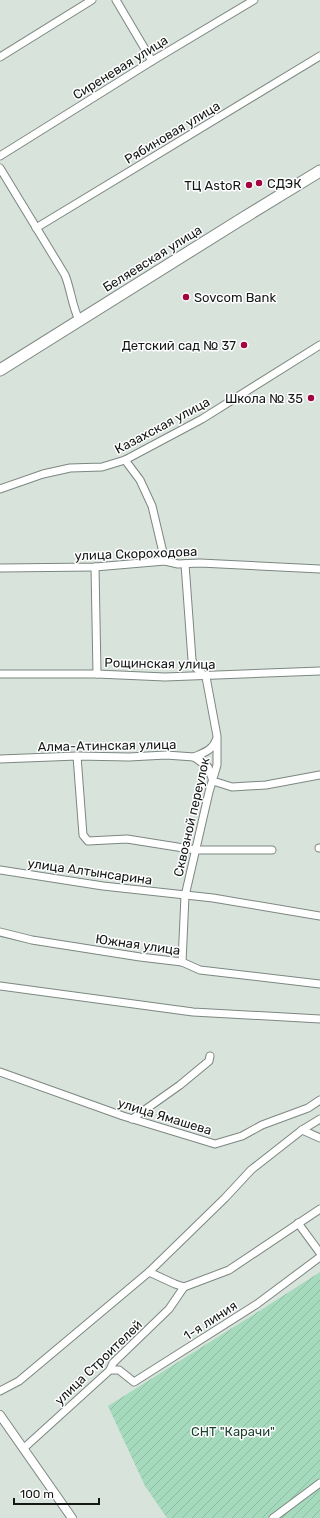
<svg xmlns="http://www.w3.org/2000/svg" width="320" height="1518" font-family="Rubik,sans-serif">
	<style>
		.garden { fill: url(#garden-furrows) }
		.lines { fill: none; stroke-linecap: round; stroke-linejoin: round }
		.minor-casing { stroke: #7d8781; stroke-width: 9 }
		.tertiary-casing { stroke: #7d8781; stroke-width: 10 }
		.primary-casing { stroke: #7d8781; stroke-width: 13 }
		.minor { stroke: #fff; stroke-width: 7 }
		.tertiary { stroke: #fff; stroke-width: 8 }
		.primary { stroke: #fff; stroke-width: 11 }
		.poi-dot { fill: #a2053f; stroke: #fff; stroke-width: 1.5 }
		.labels { text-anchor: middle; stroke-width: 3; stroke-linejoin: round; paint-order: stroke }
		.street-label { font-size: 13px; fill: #131715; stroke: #fff }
		.poi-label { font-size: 13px; fill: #131715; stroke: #fff; text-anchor: end }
		.park-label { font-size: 13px; fill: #1a3f2d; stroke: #fff }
	</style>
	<defs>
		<pattern id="garden-furrows" width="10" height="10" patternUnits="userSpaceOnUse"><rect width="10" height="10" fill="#a5dabd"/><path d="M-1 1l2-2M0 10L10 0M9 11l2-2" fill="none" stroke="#8dbaa2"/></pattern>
	</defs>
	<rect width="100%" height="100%" fill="#d8e3dc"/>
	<path class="garden" d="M320,1272v246h-153l-22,-32 -37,-80 156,-98z"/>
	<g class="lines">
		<g class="minor-casing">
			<g id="minor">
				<path d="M116,0l36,61"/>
				<path d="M0,57l92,-57"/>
				<path d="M0,156l152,-95 102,-61"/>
				<path d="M0,168l65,107c6,15 7,31 14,45"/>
				<path d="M36,228l284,-172"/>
				<path d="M125,460l15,20 12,26 13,55"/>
				<path d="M0,489l43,-15 27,-6 32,-1 23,-7 77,-41 118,-74"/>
				<path d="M95,567l2,107"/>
				<path d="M0,568l95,-1 70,-6 13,3 22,-1 120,6"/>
				<path d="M0,674h97l68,3 155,-6"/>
				<path d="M77,756l6,79 5,6 39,-2 69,11h76"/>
				<path d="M194,757c9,-4 19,-7 22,-17"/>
				<path d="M0,759l77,-3 52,1 37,-2 28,2 14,10 5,14 19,6 34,-2 54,-10"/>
				<path d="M319,848h1"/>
				<path d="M0,870l103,16 110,12 107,18"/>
				<path d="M0,932l32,8 108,17 42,5 18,8 120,14"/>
				<path d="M182,962l3,-66 24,-104 8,-27v-29l-11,-59 -10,-9 -4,-8 -7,-96"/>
				<path d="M0,986l193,26 127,7"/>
				<path d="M0,1072l123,44 92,28 27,-8 20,-11 46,-17 12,-8"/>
				<path d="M132,1119l48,-34 29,-24 1,-5"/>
				<path d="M302,1130l18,8"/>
				<path d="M298,1223l22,30"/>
				<path d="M149,1272l26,12 9,3 45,-17 91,-61"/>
				<path d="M110,1370h9l15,12 123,-78 63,-47"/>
				<path d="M0,1391l19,-10 130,-109 76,-74 26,-28 51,-40 18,-11"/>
				<path d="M24,1448l86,-78 3,-7 56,-54 15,-22"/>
				<path d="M273,1518l47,-35"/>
			</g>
		</g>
		<g class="tertiary-casing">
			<path id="tertiary" d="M0,1415l72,103"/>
		</g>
		<g class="primary-casing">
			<path id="primary" d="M0,370l240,-150 80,-49"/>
		</g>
		<use href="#minor" class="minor"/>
		<use href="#tertiary" class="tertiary"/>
		<use href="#primary" class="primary"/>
	</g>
	<g class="poi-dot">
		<circle cx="259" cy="183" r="4"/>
		<circle cx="249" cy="185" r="4"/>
		<circle cx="186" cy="297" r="4"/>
		<circle cx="244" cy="345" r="4"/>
		<circle cx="311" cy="398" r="4"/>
	</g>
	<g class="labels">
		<g class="street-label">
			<text transform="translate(120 67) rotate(-32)" y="5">Сиреневая улица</text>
			<text transform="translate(172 132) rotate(-31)" y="5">Рябиновая улица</text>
			<text transform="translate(152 258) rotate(-32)" y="5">Беляевская улица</text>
			<text transform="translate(162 425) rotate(-28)" y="5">Казахская улица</text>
			<text transform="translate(136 553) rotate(-2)" y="5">улица Скороходова</text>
			<text transform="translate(160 663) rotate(1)" y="5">Рощинская улица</text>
			<text transform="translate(107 745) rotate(-1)" y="5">Алма-Атинская улица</text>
			<text transform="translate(191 817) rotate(-77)" y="5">Сквозной переулок</text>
			<text transform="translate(90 871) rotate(8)" y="5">улица Алтынсарина</text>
			<text transform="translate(138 944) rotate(8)" y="5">Южная улица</text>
			<text transform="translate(165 1116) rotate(17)" y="5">улица Ямашева</text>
			<text transform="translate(210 1320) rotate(-33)" y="5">1-я линия</text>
			<text transform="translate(98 1362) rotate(-44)" y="5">улица Строителей</text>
		</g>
		<g class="poi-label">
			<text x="267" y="188" text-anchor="start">СДЭК</text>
			<text x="241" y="190">ТЦ AstoR</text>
			<text x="194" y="302" text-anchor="start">Sovcom Bank</text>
			<text x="236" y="350">Детский сад № 37</text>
			<text x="303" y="403">Школа № 35</text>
		</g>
		<g class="park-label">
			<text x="233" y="1436">СНТ "Карачи"</text>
		</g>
	</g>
	<path d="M14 1498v6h85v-6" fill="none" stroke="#131715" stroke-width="2"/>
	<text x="20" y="1498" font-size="12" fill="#131715" stroke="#ffffff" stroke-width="3" paint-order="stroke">100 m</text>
</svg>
